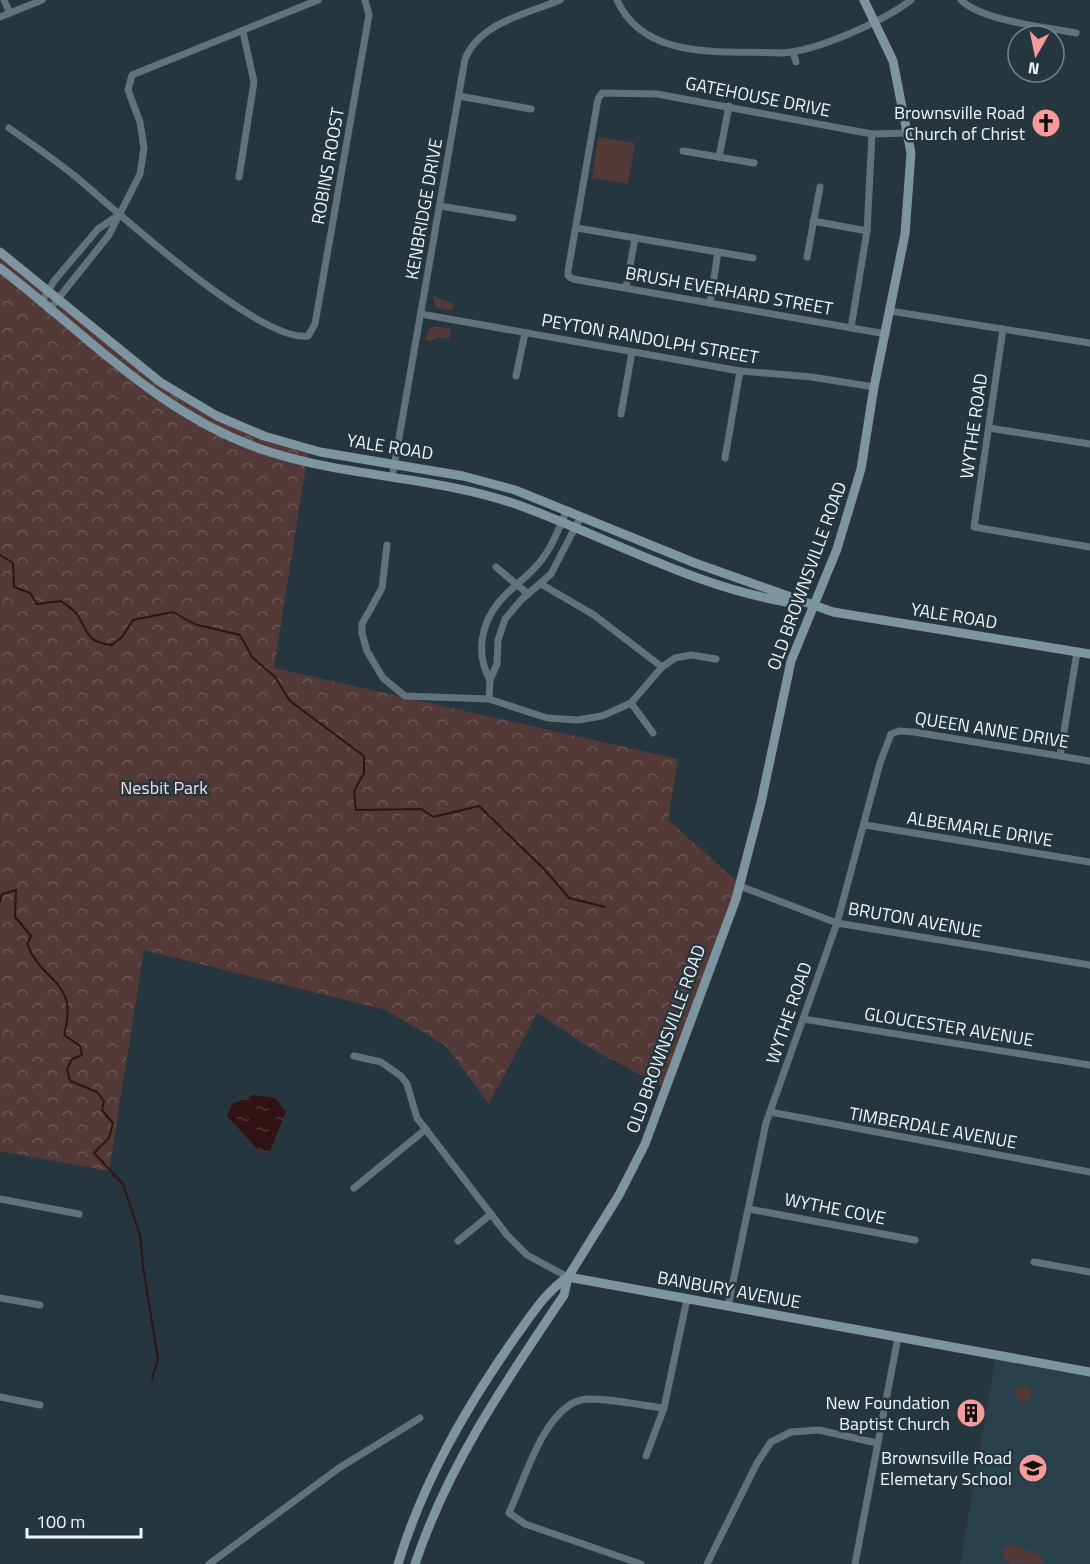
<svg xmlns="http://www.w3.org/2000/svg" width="1090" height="1564" font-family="'Titillium Web',sans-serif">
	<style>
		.built { fill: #28414c }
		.green { fill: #533938 }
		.forest { fill: url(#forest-crowns) }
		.water { fill: url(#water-ripples) }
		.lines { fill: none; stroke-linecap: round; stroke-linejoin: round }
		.stream { stroke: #321315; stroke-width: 2 }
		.street { stroke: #62727a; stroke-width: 7 }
		.secondary { stroke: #7c95a1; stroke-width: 9 }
		.labels { text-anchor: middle; stroke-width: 5; stroke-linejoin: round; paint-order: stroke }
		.street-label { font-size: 18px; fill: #edf7fc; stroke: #25363e }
		.poi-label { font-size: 18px; fill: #edf7fc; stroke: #25363e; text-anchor: end }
		.park-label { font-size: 18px; fill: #f7dada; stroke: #25363e }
	</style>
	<defs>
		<pattern id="forest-crowns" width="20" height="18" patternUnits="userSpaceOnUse" patternTransform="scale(1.5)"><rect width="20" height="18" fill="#533938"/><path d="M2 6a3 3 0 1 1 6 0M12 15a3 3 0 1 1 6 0" fill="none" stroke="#6c5656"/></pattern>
		<pattern id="water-ripples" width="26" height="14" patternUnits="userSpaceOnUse" patternTransform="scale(1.5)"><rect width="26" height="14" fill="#321315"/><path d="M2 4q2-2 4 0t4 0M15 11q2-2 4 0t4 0" fill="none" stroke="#503638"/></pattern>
	</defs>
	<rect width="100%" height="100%" fill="#25363e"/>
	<path class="built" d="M996,1356l94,16v192h-130z"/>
	<g class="green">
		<path d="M598,137l37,6 -7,41 -36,-6z"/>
		<path d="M433,296l21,8 -2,7 -17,-4z"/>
		<path d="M434,326l17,3 -2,10 -12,-2 -5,4 -7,-1 3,-10z"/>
		<circle cx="1023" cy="1394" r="8"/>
		<path d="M1011,1544l29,11 4,8 -33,1 -7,-7 -1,-8z"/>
	</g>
	<path class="forest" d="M0,249c63,52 135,122 206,160 33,17 68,28 103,38l-35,221 404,91 -10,61 72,64 -73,205 -75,-40 -55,-36 -48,91 -43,-58 -60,-36 -242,-60 -35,221 -109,-20z"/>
	<path class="water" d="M254,1095l21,3 11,14 -17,41 -11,-3 -31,-34 5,-12z"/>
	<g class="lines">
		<g class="stream">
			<path d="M0,555l13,8 1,24 16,6 7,11 24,-3c5,4 12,8 16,13 12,19 9,28 35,31l10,-8 11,-17 40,-8 21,12 46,11 12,22 23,20 15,24 74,55v17l-10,18 2,19 65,-1 12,8 46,-11 65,63 25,29 36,9"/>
			<path d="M0,902l2,-8 14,-4 -1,27 16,19 -4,8c17,42 52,35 37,91l16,11 2,9 -10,4 -5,10 3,12 27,11 7,9 -2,9 11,13 -4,15 -15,15 29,31 17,51 3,31 15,93 -6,20"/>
		</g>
		<g class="street">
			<path d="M4,0l6,13"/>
			<path d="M617,0c28,62 107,50 164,53 34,-1 103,-32 130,-53"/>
			<path d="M961,0c21,21 85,27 115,33"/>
			<path d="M0,17l42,-17"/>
			<path d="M793,52l3,10"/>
			<path d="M459,96l72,13"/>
			<path d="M9,128c23,16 46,32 67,49 41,34 183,166 232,159l7,-12 54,-309 -4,-15"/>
			<path d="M683,151l71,12"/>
			<path d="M719,157l10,-51"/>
			<path d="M239,177l15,-95 -11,-50"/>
			<path d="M440,206l73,12"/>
			<path d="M813,221l54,10"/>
			<path d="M577,228l176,30"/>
			<path d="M807,257l13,-70"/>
			<path d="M626,288l9,-50"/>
			<path d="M41,303l13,-22 44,-52 18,-12"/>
			<path d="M710,303l8,-51"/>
			<path d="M49,310l60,-75 31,-61 4,-26 -4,-26 -12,-32 4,-15 186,-75"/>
			<path d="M890,311l200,32"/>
			<path d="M421,314l319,57 72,6 62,10"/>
			<path d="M851,328l16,-97 5,-97"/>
			<path d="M1003,329l-29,198 116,20"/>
			<path d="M886,334l-313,-55 -5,-3v-5l30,-172 4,-6 55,1 215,40 36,-1"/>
			<path d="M516,376l9,-43"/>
			<path d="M621,414l11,-62"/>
			<path d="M989,428l101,16"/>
			<path d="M725,458l15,-87"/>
			<path d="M392,478l73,-419c15,-37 62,-45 95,-59"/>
			<path d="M387,545l-5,43 -20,36v9l5,18 16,27 22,18 84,3 58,19 31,2 24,-4 29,-13 31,-36 13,-9 16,-3 25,4"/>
			<path d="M496,567l32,27"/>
			<path d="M541,584l53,31 68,52"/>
			<path d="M490,680c-14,-25 -10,-55 9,-78 11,-14 28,-24 40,-39 13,-15 20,-35 28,-53"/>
			<path d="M489,699l1,-19 7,-16 1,-24 7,-21 16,-19 30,-26 30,-58"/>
			<path d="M631,703l22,30"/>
			<path d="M1060,756l17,-104"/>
			<path d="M865,825l225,37"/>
			<path d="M740,886l97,37 253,42"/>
			<path d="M803,1019l287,46"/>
			<path d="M354,1056l27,6 20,14 6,8 10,34 90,117 20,20 41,22"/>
			<path d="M770,1112l320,60"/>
			<path d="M354,1188l72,-59"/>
			<path d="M0,1199l79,15"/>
			<path d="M749,1209l166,31"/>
			<path d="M458,1241l33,-27"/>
			<path d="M1034,1262l56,10"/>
			<path d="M0,1298l40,7"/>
			<path d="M728,1306l38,-183 71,-200 43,-160 11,-29 8,-3 15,1 176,29"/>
			<path d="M0,1397l40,8"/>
			<path d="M646,1456l18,-48 23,-109"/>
			<path d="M209,1564l130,-96 81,-50"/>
			<path d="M641,1564l-116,-40 -16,-11c15,-32 35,-104 72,-113 16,-4 64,6 83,8"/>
			<path d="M707,1564l50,-101 14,-21 20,-10 28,-2 58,13"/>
			<path d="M855,1564l43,-227"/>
		</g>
		<g class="secondary">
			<path d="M0,252l160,130 57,34 47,20 56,16 143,24 52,14 180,73 138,49 257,42"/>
			<path d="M0,268c89,68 163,151 273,185 81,25 168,24 248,53 93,34 179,84 278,98"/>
			<path d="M568,1277l522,95"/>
			<path d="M398,1564c25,-82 67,-155 116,-225 17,-23 30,-46 54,-62"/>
			<path d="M415,1564c33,-99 91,-183 149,-269l4,-18 51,-82 26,-51 91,-245 25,-96 30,-142 46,-112 24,-80 13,-82 31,-153 6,-81 -18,-92 -29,-61"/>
		</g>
	</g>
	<defs>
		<g id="church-disc" transform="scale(1.5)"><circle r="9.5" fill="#f59b9c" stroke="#25363e"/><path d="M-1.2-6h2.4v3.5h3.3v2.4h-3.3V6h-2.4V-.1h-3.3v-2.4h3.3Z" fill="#111"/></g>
		<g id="building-disc" transform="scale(1.5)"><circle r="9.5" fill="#f59b9c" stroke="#25363e"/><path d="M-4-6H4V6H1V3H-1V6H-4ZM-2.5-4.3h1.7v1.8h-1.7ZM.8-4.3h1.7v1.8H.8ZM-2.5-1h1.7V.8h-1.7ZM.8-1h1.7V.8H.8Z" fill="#111"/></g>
		<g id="school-disc" transform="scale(1.5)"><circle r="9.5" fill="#f59b9c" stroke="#25363e"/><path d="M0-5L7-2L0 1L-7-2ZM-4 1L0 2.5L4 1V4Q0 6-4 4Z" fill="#111"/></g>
	</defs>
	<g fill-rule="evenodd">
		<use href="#church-disc" x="1046" y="123"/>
		<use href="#building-disc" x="971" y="1413"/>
		<use href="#school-disc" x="1033" y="1468"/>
	</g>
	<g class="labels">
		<g class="street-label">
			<text transform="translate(758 97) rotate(11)" y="6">GATEHOUSE DRIVE</text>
			<text transform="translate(328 166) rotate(-80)" y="6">ROBINS ROOST</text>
			<text transform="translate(424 209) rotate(-80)" y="6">KENBRIDGE DRIVE</text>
			<text transform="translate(729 291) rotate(10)" y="6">BRUSH EVERHARD STREET</text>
			<text transform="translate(650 339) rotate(10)" y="6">PEYTON RANDOLPH STREET</text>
			<text transform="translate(974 426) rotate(-82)" y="6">WYTHE ROAD</text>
			<text transform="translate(390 447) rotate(9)" y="6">YALE ROAD</text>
			<text transform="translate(807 576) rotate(-70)" y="6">OLD BROWNSVILLE ROAD</text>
			<text transform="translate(954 616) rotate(9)" y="6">YALE ROAD</text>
			<text transform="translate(992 730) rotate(9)" y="6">QUEEN ANNE DRIVE</text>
			<text transform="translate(980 829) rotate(9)" y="6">ALBEMARLE DRIVE</text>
			<text transform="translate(915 920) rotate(10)" y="6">BRUTON AVENUE</text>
			<text transform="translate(789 1013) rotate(-71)" y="6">WYTHE ROAD</text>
			<text transform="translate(949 1027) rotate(9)" y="6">GLOUCESTER AVENUE</text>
			<text transform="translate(666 1039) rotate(-70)" y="6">OLD BROWNSVILLE ROAD</text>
			<text transform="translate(933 1128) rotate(10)" y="6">TIMBERDALE AVENUE</text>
			<text transform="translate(835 1209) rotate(11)" y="6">WYTHE COVE</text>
			<text transform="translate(729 1290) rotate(10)" y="6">BANBURY AVENUE</text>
		</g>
		<g class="poi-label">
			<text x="1025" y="119">Brownsville Road<tspan x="1025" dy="21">Church of Christ</tspan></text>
			<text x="950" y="1409">New Foundation<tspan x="950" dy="21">Baptist Church</tspan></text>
			<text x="1012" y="1464">Brownsville Road<tspan x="1012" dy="21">Elemetary School</tspan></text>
		</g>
		<g class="park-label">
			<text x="164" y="794">Nesbit Park</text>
		</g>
	</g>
	<g transform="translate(1036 54) rotate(189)"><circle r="28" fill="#25363e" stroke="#75838a" stroke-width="1.5"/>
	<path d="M0-4.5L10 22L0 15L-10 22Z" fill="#f59b9c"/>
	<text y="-9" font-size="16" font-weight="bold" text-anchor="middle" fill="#edf7fc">N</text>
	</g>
	<path d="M27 1528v9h114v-9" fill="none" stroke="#edf7fc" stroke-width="3"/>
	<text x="36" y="1528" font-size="18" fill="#edf7fc" stroke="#25363e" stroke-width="4.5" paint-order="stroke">100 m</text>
</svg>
